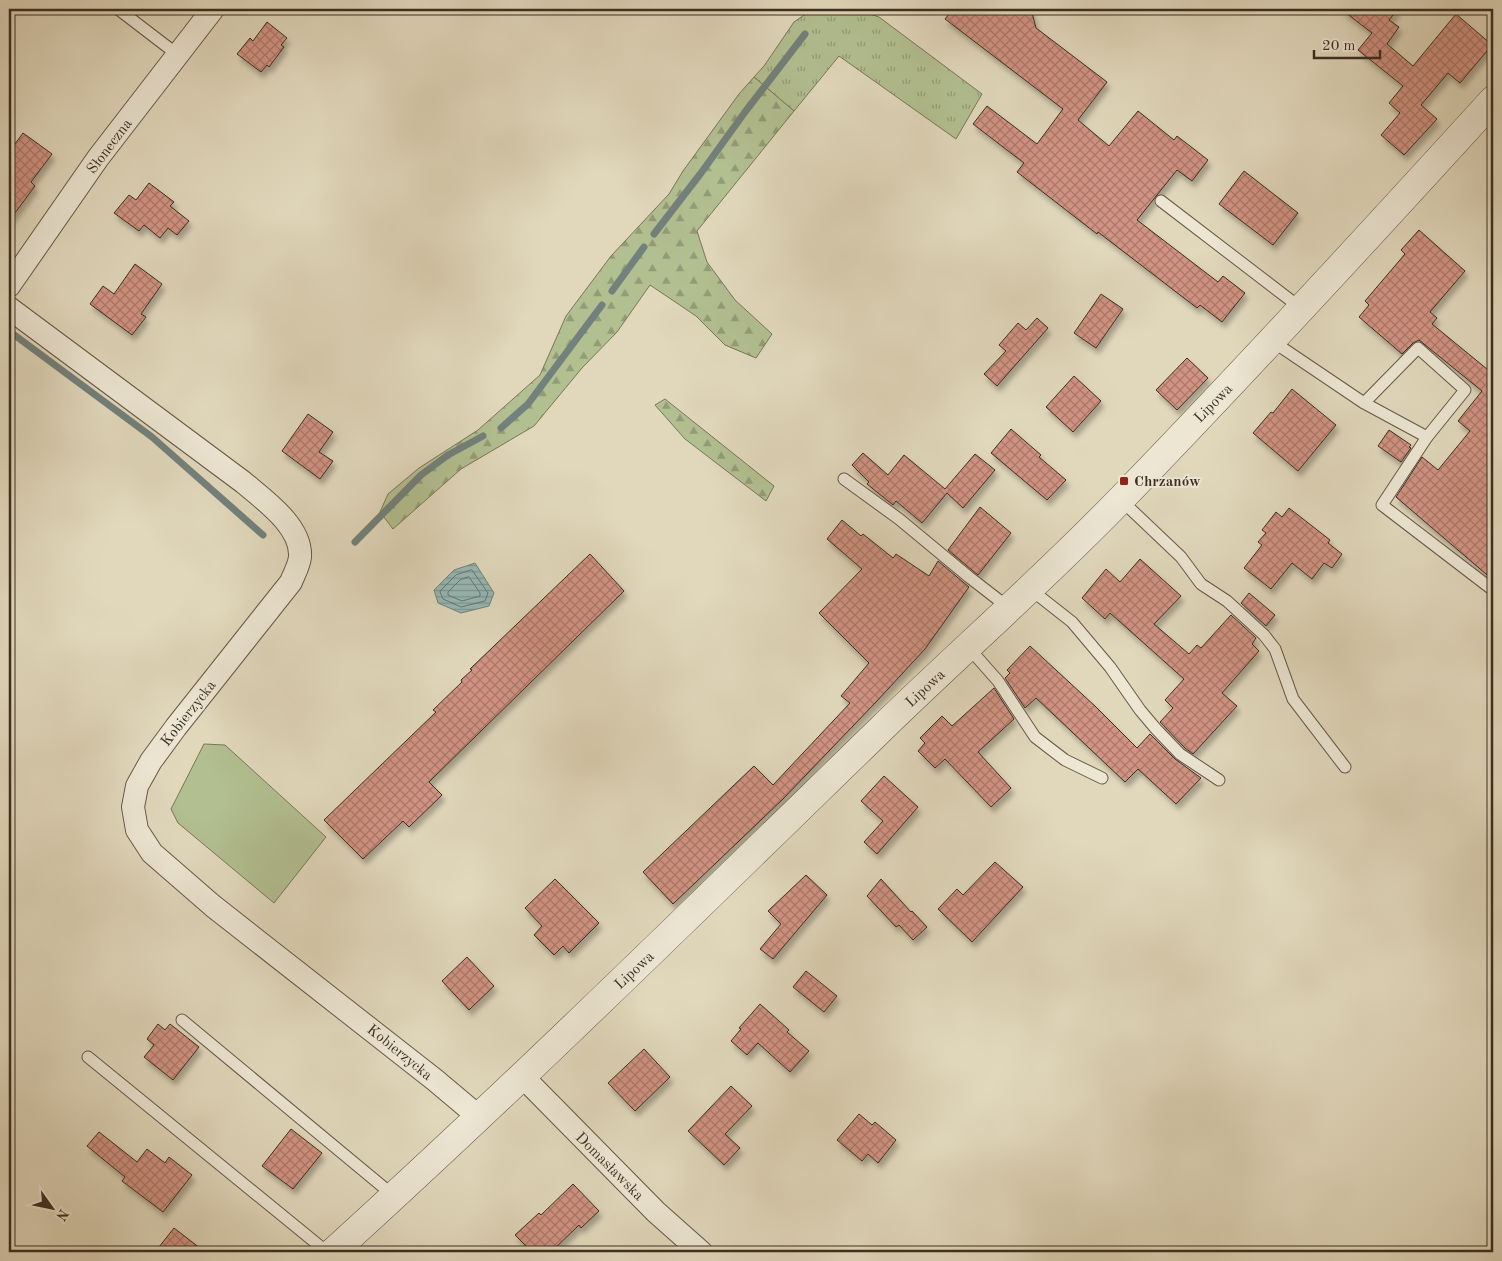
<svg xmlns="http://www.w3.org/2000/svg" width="1502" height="1261" font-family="'Old Standard TT',serif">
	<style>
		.grass { fill: url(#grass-tufts); stroke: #78765a }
		.forest { fill: url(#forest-firs); stroke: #78765a }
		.pitch { fill: #b2bf91; stroke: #78765a }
		.water { fill: url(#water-rules); stroke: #72817b }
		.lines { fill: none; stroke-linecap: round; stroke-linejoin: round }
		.shore { stroke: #69746c; stroke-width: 1 }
		.stream { stroke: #72817b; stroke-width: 7 }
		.building { fill: url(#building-cross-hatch); stroke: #3d2e22; filter: url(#shadow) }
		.service-casing { stroke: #665848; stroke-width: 13 }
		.minor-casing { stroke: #665848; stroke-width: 24 }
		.tertiary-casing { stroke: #665848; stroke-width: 29 }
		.service { stroke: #ece6d3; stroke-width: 11 }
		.minor { stroke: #ece6d3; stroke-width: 22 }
		.tertiary { stroke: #ece6d3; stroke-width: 28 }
		.poi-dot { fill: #8f2418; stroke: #ece6d3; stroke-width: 2 }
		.labels { text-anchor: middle; stroke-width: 4; stroke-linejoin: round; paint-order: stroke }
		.street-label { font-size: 15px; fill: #3d2e22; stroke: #ece6d3 }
		.poi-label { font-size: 15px; font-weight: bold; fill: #3d2e22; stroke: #ece6d3; text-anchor: start }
	</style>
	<defs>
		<pattern id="grass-tufts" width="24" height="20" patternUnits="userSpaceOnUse" patternTransform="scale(1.25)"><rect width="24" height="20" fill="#b2bf91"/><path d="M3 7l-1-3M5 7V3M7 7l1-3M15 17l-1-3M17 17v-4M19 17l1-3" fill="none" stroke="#929c76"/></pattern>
		<pattern id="forest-firs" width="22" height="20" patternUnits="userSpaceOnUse" patternTransform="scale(1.25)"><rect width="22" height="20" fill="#b2bf91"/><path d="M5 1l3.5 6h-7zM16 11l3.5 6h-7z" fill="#929c76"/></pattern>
		<pattern id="water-rules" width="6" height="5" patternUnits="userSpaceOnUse" patternTransform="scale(1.25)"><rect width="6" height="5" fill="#95b9b6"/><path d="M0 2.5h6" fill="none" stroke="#7b9794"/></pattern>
		<pattern id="building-cross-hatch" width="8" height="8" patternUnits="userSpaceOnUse" patternTransform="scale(1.25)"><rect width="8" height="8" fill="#d19382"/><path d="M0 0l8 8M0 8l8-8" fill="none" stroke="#ab786a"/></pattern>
		<filter id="shadow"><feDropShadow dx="3" dy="5.5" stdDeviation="2.5" flood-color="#0004"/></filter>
	</defs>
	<rect width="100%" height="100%" fill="#e1d8bc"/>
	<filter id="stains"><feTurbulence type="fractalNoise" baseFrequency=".004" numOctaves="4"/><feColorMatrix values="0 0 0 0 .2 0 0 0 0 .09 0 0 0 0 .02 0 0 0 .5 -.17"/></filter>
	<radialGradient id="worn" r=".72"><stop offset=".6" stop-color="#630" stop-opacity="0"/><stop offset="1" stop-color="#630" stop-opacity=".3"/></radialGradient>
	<path class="grass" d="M813,9h42l24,8 103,77 -26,45 -117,-83 -45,55 -40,-34 10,-11 30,-44z"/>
	<g class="forest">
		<path d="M754,77l40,34 -97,120 10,31 28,38 37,34 -16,24 -31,-13 -29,-29 -46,-31 -33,47 -35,36 -48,58 -73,43 -68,60 -13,-17 8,-18 31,-26 59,-38 62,-55 26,-59 45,-60 58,-62 14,-23 56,-77z"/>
		<path d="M665,399l109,87 -8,15 -81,-62 -30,-34z"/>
	</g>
	<path class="pitch" d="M204,744l21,1 101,92 -52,66 -96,-80 -7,-14z"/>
	<path class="water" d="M475,563l19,30 -5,13 -28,7 -23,-10 -4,-13 20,-20z"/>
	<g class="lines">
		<g class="shore">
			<path d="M472,570l16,23 -3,8 -24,6 -18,-8 -3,-7 1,-2 15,-15z"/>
			<path d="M469,577l11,16v3l-18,5 -14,-6v-3l12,-12z"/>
		</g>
		<g class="stream">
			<path d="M654,234l47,-61 44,-61 60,-78"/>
			<path d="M612,291l32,-44"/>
			<path d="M9,331l143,106 111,98"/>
			<path d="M501,428l27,-24 74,-99"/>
			<path d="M355,542l66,-67 27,-20 35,-19"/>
		</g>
	</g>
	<g class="building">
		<path d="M953,9h78l5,19 71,54 -29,38 31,26 29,-35 36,29 3,-4 31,24 -16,21 -15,-11 -40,50 81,62 5,-6 22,17 -23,29 -22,-17 -3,3 -99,-76 -1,2 -80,-62 7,-9 -51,-39 14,-18 50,38 26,-35 -118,-90z"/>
		<path d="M1341,9h57l-9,11 10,7 -12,17 26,22 43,-52 36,31 -32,38 -12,-10 -27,32 16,14 -33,36 -23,-20 19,-22 -11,-10 14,-17 -45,-36 14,-17z"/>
		<path d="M267,22l20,16 -6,7 3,2 -15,20 -2,-2 -6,7 -24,-18 13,-16 3,3z"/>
		<path d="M23,133l29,21 -21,28 4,4 -26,35v-69z"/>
		<path d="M1244,171l54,42 -25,32 -54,-41z"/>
		<path d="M149,183l25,19 -4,4 19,15 -12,14 -9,-7 -8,10 -16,-13 -5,6 -25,-18 15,-18 7,5z"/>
		<path d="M1419,230l46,41 -35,41 7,6 -5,6 61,50v206l-97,-83 26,-40 16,13 32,-39 -12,-10 24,-30 -63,-51 -6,3 -11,11 -43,-37 10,-12 -4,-4 40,-47 -4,-4z"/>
		<path d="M135,264l27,20 -21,30 5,3 -14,18 -42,-31 13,-18 11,8z"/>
		<path d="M1101,294l22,15 -27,39 -22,-15z"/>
		<path d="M1037,318l11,10 -51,58 -13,-12 22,-23 -7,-6 19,-22 8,7z"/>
		<path d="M1187,358l21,20 -31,32 -21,-20z"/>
		<path d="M1074,376l27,25 -28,31 -27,-25z"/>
		<path d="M1292,389l44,36 -38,46 -45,-38 18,-21 2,1z"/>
		<path d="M308,414l25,18 -14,20 14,9 -13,18 -38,-28z"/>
		<path d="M1011,429l30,26 -2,2 27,23 -19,20 -56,-47z"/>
		<path d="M1389,430l22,15 -2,2 2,1 -10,14 -23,-16z"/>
		<path d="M863,453l25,22 16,-20 41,34 30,-35 20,16 -32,38 -16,-15 -25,30 -26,-22 -3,4 -26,-21 2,-2 -17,-17z"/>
		<path d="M980,507l31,26 -33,42 -30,-25z"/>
		<path d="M1289,508l41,32 -2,3 14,11 -10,14 -8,-5 -12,16 -20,-16 -21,26 -27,-21 18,-23 -4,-3 8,-9 -4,-3 14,-18 6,5z"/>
		<path d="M842,520l19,16 2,-2 30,24 3,-4 33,22 9,-15 31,26 -44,62 -49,53 -93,97 -110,105 -30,-32 111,-106 19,19 77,-82 -9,-7 28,-33 -50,-50 43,-44 -35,-30z"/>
		<path d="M590,554l34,37 -195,191 13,13 -33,32 -6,-6 -40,38 -39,-39 112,-108 -3,-2 29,-28 -1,-2 11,-10 -2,-1z"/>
		<path d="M1140,559l41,37 -27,28 35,30 8,-9 4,3 30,-33 25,23 -4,6 7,7 -37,42 15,13 -44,48 -8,-6 -25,-26 13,-14 -8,-8 19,-21 -74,-66 -5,6 -23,-21 24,-29 14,13z"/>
		<path d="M1249,593l26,22 -9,11 -25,-23z"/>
		<path d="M1030,646l66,61 41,41 13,-14 25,25 26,19 -25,26 -38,-35 -13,13 -89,-84 -11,10 -20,-30 5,-5 -3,-3z"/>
		<path d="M994,688l20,31 -36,33 33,36 -20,19 -46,-48 -10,9 -17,-17 7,-8 -5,-5 22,-22 10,10z"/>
		<path d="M884,776l34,31 -41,47 -13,-12 19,-21 -22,-20z"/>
		<path d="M995,862l28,25 -51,55 -34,-33 19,-20 6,6z"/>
		<path d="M806,875l21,20 -54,64 -13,-10 21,-25 -13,-13z"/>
		<path d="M555,879l44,44 -30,30 -6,-7 -9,9 -20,-20 8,-9 -17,-18z"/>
		<path d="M881,879l30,33 1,-1 15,16 -14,13 -14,-15 -3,2 -29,-31z"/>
		<path d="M467,957l27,29 -25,24 -27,-29z"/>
		<path d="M806,971l31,25 -13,16 -31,-25z"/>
		<path d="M760,1004l29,26 -2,2 22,19 -19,21 -32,-29 -11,12 -16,-14 10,-12 -2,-1z"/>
		<path d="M158,1024l7,6 5,-6 29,23 -26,33 -29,-23 10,-12 -7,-6z"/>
		<path d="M644,1049l26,28 -35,34 -27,-28z"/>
		<path d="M731,1086l21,20 -27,28 15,14 -16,17 -36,-34z"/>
		<path d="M859,1114l13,11 3,-3 21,18 -18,23 -10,-9 -6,7 -25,-21z"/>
		<path d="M291,1129l31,24 -29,36 -31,-23z"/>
		<path d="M99,1132l38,30 10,-13 18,14 4,-6 23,18 -29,37 -41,-31 3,-4 -38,-31z"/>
		<path d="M573,1184l26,27 -18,17 -2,-3 -28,27h-19l-17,-17 24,-22 2,2z"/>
		<path d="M174,1228l31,24h-50z"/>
	</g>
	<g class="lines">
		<g class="service-casing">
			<g id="service">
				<path d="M118,9l60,46"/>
				<path d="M1161,201l141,108"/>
				<path d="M1272,341l92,62 63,34 38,-47 -47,-42 -54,55"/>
				<path d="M1427,437l-45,68 111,85"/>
				<path d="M844,479l55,40 70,58 40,31"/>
				<path d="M1121,500l60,57 20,27 26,17 37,34 11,14 18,50 52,68"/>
				<path d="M1030,589l42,33 38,45 30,43 16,19 24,25 39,26"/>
				<path d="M968,647l30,34 37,56 30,23 37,18"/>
				<path d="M182,1020l212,176"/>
				<path d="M88,1057l239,195"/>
			</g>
		</g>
		<g class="minor-casing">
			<g id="minor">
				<path d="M9,286l89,-128 115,-149"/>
				<path d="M9,308l234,174c21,18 59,44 57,75 -1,9 -6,17 -9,25l-115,145 -25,34 -14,25 -4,21 4,23 15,23 61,53 222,174 44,37"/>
				<path d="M522,1076l134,136 45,40"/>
			</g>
		</g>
		<g class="tertiary-casing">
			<path id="tertiary" d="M333,1252c186,-169 366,-346 547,-522 80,-78 165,-152 243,-233 126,-130 248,-263 370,-397"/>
		</g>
		<use href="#service" class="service"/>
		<use href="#minor" class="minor"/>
		<use href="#tertiary" class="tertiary"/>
	</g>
	<rect class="poi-dot" x="1119" y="476" width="10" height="10" rx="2.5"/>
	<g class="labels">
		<g class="street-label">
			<text transform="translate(109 146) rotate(-53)" y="5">Słoneczna</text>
			<text transform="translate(1213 403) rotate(-46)" y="5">Lipowa</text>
			<text transform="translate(925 688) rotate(-43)" y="5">Lipowa</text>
			<text transform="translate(188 713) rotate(-52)" y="5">Kobierzycka</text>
			<text transform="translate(634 970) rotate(-43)" y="5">Lipowa</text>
			<text transform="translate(400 1052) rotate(39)" y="5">Kobierzycka</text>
			<text transform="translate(610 1166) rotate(45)" y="5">Domasławska</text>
		</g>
		<g class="poi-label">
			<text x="1134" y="486">Chrzanów</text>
		</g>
	</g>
	<rect width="1502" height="1261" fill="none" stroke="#e1d8bc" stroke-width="30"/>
	<rect x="10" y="10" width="1482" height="1241" fill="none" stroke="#3d2e22" stroke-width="2.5"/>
	<rect x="15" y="15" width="1472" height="1231" fill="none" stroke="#3d2e22"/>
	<g transform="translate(52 1208) rotate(123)" stroke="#ece6d3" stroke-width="4" paint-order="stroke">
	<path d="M0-4L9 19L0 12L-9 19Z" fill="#3d2e22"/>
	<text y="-8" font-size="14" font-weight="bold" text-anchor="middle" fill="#3d2e22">N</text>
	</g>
	<path d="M1314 50v8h66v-8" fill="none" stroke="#3d2e22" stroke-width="2.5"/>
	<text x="1322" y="50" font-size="15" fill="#3d2e22" stroke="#ece6d3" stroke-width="4" paint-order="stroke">20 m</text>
	<rect width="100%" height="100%" filter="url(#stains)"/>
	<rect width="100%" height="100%" fill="url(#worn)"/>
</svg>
